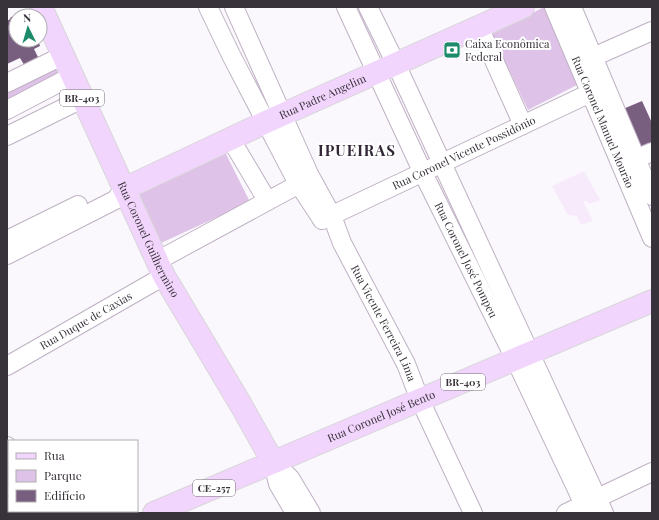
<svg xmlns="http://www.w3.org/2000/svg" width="659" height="520" font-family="'Playfair Display',serif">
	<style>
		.built { fill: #f7ebfb }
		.green { fill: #dec2e7 }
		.building { fill: #785f80 }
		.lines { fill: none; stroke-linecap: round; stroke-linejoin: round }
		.minor-casing { stroke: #bfb0c4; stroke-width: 20 }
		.major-casing { stroke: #d7d6d8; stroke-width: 24 }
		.minor { stroke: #fff; stroke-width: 18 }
		.major { stroke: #f2d5fc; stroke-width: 22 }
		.labels { text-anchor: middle; stroke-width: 4; stroke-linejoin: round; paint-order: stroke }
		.shield { fill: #fff; stroke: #747075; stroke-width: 1 }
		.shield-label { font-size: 10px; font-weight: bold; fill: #38323a }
		.poi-label { font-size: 11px; fill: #38323a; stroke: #fff; text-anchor: start }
		.street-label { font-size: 11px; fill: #38323a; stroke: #fff }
		.district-label { font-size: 15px; font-weight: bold; letter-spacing: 1px; fill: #342838; stroke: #fff }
	</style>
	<rect width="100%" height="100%" fill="#fbf8fd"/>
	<path class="built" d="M584,171l16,29 -11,4 -2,-3h-4l10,20 -12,4 -4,-9 -9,-1 -16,-29z"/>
	<g class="green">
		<path d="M544,7l33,78 -49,25 -36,-76z"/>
		<path d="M57,62l6,12 -56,30v-17z"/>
		<path d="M224,150l26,52 -89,41 -23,-49z"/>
	</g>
	<g class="building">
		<path d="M16,16v24h22l2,6 -6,3 7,14 -15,5 -6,-10 -13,6v-44h2l2,-3z"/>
		<path d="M642,101l10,22v23l-11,5 -18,-42z"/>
	</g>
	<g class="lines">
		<g class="minor-casing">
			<g id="minor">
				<path d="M208,7l23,48 65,125 25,38"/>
				<path id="s1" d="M234,7l75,167 23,42 10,27 64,121 14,36 53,113"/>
				<path id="s2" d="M346,7l77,166 92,186 73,154"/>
				<path d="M368,7l28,57 208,449"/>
				<path id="s3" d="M554,7l98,231"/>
				<path d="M572,7l80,189"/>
				<path d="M479,27l44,98"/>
				<path d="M582,62l70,-31"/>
				<path d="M7,83l55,-27"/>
				<path d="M7,110l65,-34"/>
				<path d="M7,136l75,-37"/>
				<path d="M230,138l37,62"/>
				<path d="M626,163l26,-11"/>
				<path id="s4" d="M322,220l283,-134"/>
				<path d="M7,240l71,-35"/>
				<path d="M7,255l108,-55 9,-11"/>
				<path d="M157,261l142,-77"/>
				<path id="s5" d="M7,366l157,-90"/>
				<path d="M7,446l2,4"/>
				<path d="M273,462l17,16 21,35"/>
				<path d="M273,462l5,22 17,29"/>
				<path d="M42,511l1,2"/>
				<path d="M566,513l86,-41"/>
			</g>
		</g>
		<g class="major-casing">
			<g id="major">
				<path id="s6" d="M41,7l123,269 77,129 32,57"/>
				<path id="s7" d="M124,189l142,-67 257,-115"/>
				<path id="s8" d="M154,513l498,-212"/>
			</g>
		</g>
		<use href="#minor" class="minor"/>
		<use href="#major" class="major"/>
	</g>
	<defs>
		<g id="bank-square" transform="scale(0.9)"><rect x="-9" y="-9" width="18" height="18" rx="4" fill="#1d8b6a" stroke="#fff"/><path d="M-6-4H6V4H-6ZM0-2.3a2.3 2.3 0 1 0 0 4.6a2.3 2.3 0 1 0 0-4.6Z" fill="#fff"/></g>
	</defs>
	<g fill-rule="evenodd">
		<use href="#bank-square" x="452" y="50"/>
	</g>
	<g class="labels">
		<g class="shield">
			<rect x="60" y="90" width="44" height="16" rx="3"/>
			<rect x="441" y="374" width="44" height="16" rx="3"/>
			<rect x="193" y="480" width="42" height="16" rx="3"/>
		</g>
		<g class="shield-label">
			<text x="82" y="102">BR-403</text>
			<text x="463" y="386">BR-403</text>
			<text x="214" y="492">CE-257</text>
		</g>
		<g class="poi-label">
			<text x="465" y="48">Caixa Econômica<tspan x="465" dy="13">Federal</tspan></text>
		</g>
		<g class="street-label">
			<text dy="4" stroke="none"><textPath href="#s7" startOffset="219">Rua Padre Angelim</textPath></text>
			<text dy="4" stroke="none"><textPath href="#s3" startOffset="125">Rua Coronel Manuel Mourão</textPath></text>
			<text dy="4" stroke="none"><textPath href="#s4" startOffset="157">Rua Coronel Vicente Possidônio</textPath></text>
			<text dy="4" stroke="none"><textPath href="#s6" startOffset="256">Rua Coronel Guilhermino</textPath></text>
			<text dy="4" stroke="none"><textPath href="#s2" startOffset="280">Rua Coronel José Pompeu</textPath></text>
			<text dy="4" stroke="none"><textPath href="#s5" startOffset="91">Rua Duque de Caxias</textPath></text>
			<text dy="4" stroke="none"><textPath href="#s1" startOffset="350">Rua Vicente Ferreira Lima</textPath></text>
			<text dy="4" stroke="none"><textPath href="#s8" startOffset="247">Rua Coronel José Bento</textPath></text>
		</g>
		<g class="district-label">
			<text x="357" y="156">IPUEIRAS</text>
		</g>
	</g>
	<rect width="659" height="520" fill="none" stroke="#38323a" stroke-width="16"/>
	<rect x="8" y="440" width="130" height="72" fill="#ffffff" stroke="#afadb0"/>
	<rect x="16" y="453" width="20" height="6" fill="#f2d5fc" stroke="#afadb0"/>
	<text x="44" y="460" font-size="12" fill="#38323a">Rua</text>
	<rect x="16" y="470" width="20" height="12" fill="#dec2e7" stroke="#afadb0"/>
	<text x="44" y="480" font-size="12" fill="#38323a">Parque</text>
	<rect x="16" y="490" width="20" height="12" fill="#785f80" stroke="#afadb0"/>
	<text x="44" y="500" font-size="12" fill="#38323a">Edifício</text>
	<g transform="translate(28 28) rotate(355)"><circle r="19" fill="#ffffff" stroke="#afadb0"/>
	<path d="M0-3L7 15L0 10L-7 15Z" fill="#1d8b6a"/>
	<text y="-6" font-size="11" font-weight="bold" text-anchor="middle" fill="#38323a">N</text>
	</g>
</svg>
